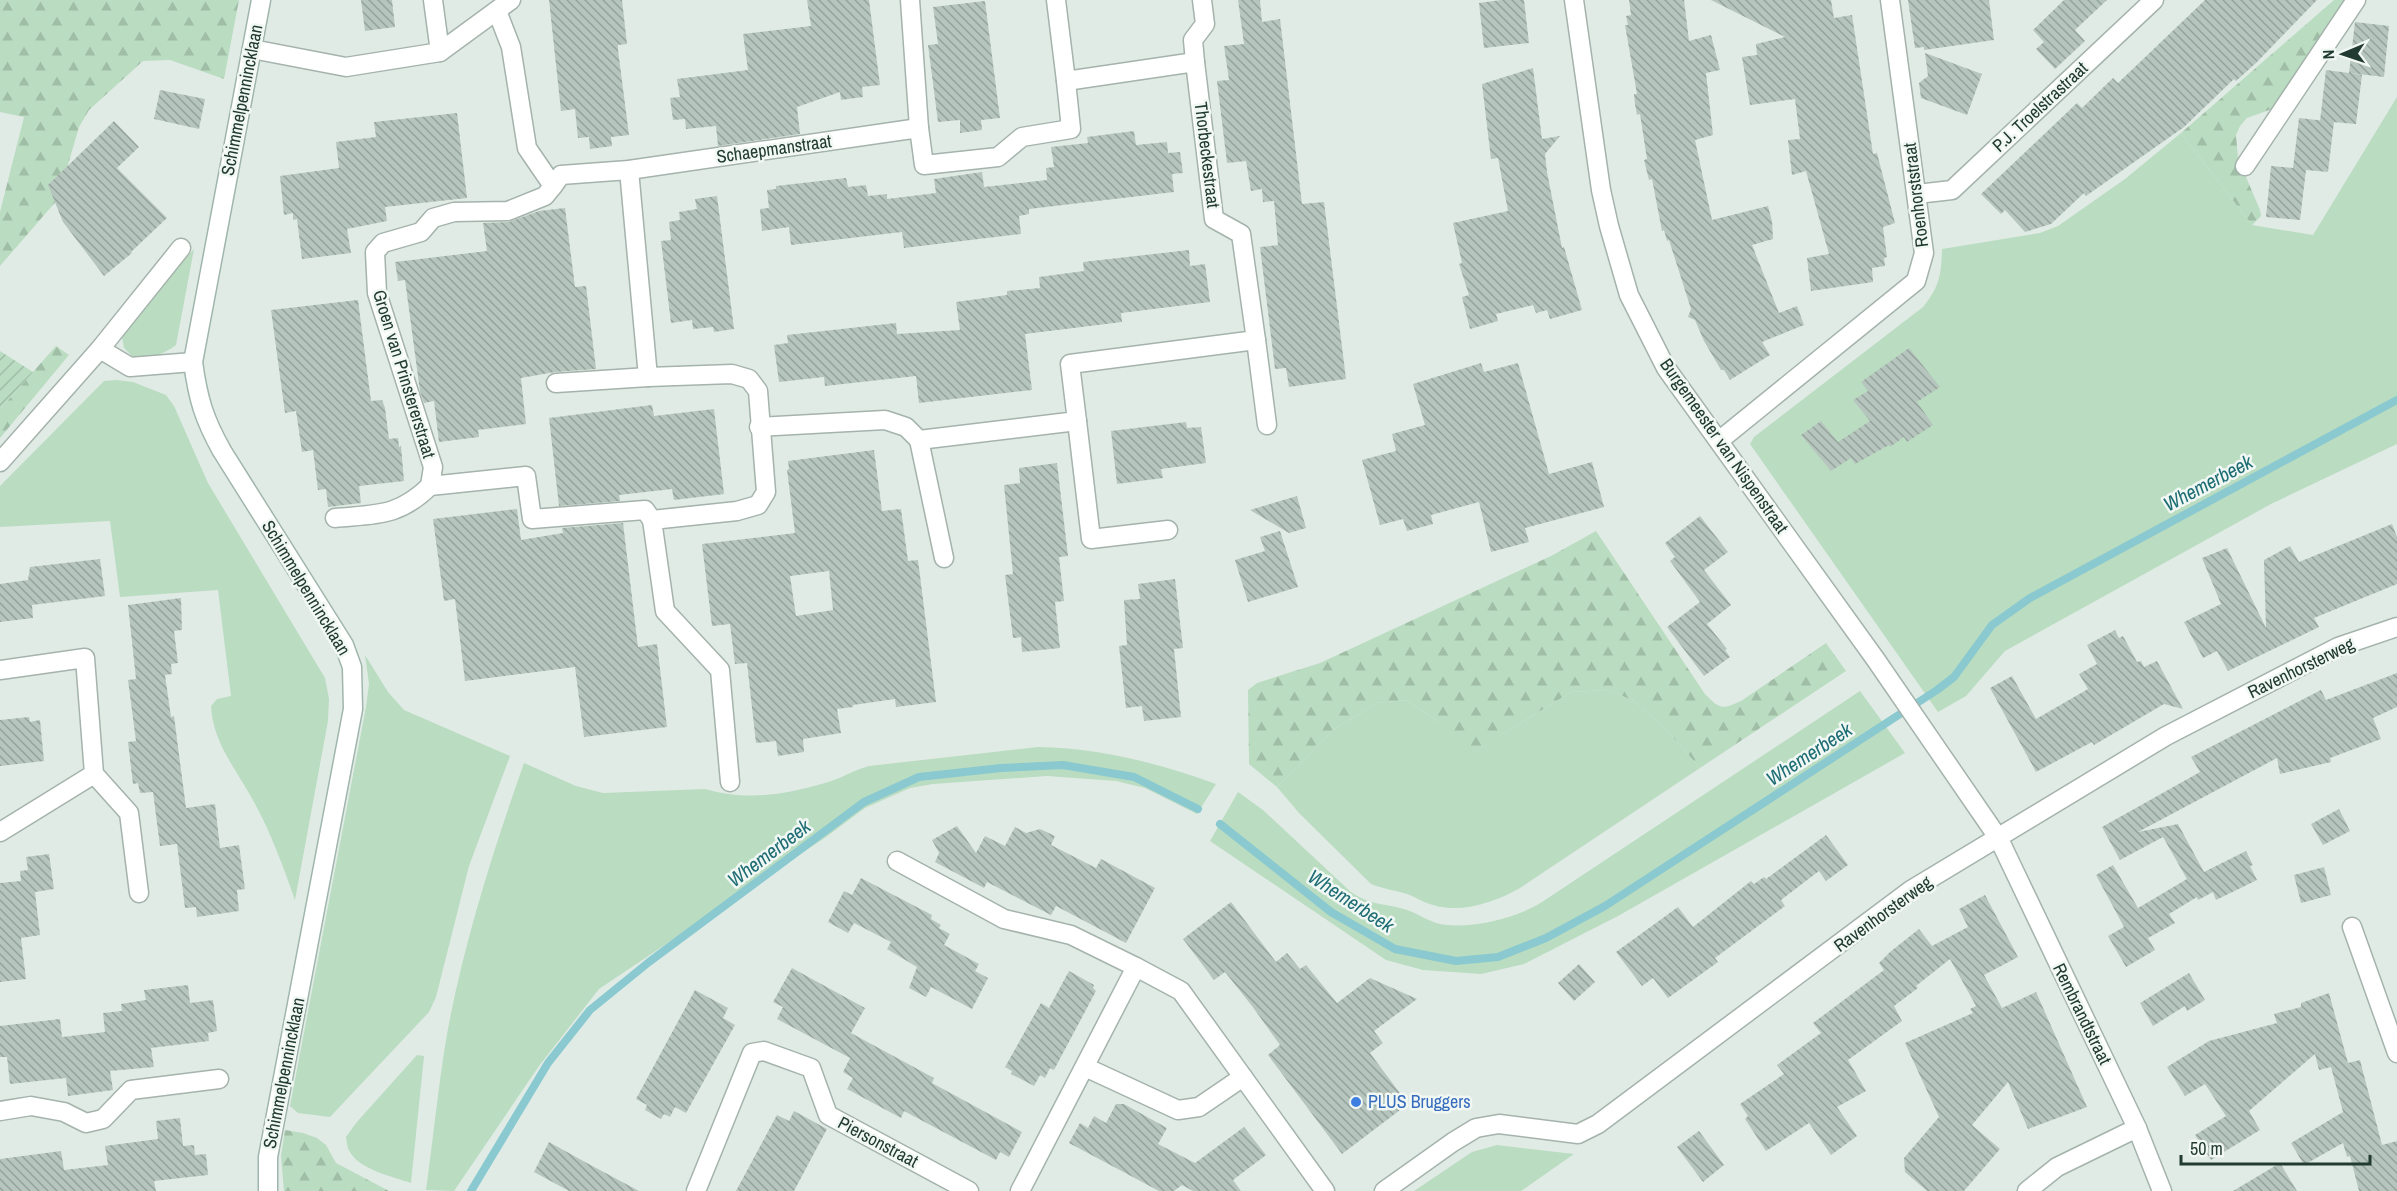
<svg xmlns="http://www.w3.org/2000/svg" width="2397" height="1191" font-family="'Archivo Narrow',sans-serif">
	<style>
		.green { fill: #badcc1 }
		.forest { fill: url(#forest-firs) }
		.garden { fill: url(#garden-furrows) }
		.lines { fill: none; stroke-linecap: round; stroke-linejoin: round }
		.stream { stroke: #8ac9cf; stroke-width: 8 }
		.building { fill: url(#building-back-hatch); fill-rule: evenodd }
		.street-casing { stroke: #a4b3ac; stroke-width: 21 }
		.secondary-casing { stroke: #a0b6ad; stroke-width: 21 }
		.street { stroke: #fff; stroke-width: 18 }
		.secondary { stroke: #fff; stroke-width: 18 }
		.shop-dot { fill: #3f7fe0; stroke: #f1f8f4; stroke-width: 2 }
		.labels { text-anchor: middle; stroke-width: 5; stroke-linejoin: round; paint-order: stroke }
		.street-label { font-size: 18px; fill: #223b32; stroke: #f1f8f4 }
		.shop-label { font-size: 18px; fill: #366cbe; stroke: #f1f8f4; text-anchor: start }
		.water-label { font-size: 20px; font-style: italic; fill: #1e6d75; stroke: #f1f8f4 }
	</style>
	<defs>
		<pattern id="forest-firs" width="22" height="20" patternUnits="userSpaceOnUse" patternTransform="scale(1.5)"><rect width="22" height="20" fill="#badcc1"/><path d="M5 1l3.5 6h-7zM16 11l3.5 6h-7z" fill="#a0bea6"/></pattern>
		<pattern id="garden-furrows" width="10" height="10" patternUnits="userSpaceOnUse" patternTransform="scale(1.5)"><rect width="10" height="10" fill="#badcc1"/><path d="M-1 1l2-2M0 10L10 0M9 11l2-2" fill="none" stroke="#a0bea6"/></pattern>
		<pattern id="building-back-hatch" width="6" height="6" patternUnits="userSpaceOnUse" patternTransform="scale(1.5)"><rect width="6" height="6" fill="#b6c6be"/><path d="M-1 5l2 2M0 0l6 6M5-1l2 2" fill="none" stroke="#94a29b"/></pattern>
	</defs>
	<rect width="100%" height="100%" fill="#e1ebe6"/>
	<g class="green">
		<path d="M2397,97v347l-126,60 -266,147 -39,45 -28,16 -188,-268 4,-7 169,-130c17,-21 18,-32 19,-58l98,-16 18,-7 67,-47 56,-46 71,92 61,10z"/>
		<path d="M194,249l-18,96c-14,10 -24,14 -42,13l-10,-10 -3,-17z"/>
		<path d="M117,380l16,2 33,13 8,11 34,77 117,195 4,21 -1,22 -33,179c-12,-34 -24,-67 -41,-98 -17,-32 -41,-58 -43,-96l6,-7 14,-3 -13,-106 -98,7 -10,-76 -110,6v-41l104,-105z"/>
		<path d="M365,655l23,37 16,18 106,46 -41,110 -33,131 -7,15 -99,105 -32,-4 -8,-7 76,-399 3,-23z"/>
		<path d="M1609,690l25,11 33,29 33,38 -180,120c-25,14 -58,26 -87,17 -9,-2 -17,-8 -26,-11 -12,-4 -24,-5 -36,-10l-72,-71 -22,-26 56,-57 44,-27 29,-3 30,20 39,31 96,-59z"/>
		<path d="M1860,691l45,62 -287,163 -94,48 -43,10 -58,-4 -37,-10 -176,-119 28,-49 25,18 88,82c19,13 31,11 53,17 14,4 27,15 43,16 28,3 72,-8 95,-23z"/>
		<path d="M1038,747c62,1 120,16 178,37l-19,30 -52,-26 -29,-7 -69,-5 -114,8 -23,4 -45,20 -39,29 -227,152 -60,77 -85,125 -28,-1c7,-50 12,-101 20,-150 16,-92 47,-189 78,-277l52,23 27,7 102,-4c42,12 78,6 120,-6 15,-4 29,-13 44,-17z"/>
		<path d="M417,1055l7,1 -13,127c-18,-6 -52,-14 -61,-31 -3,-4 -3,-10 -4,-15l10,-14z"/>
		<path d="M1497,1145l77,9 -53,37h-107l58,-39z"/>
	</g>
	<g class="forest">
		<path d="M0,0h239l-15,79 -54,-19 -27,1 -54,49 -10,17 -21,72 -58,67v-54l24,-95 -24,-5z"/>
		<path d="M2334,0h16l-67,105 -36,13 -7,8 -4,9 2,23 22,52 1,6 -9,9 -71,-92z"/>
		<path d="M56,346l13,9 -69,83v-29z"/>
		<path d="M1596,531l109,163c15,15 16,16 36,7l85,-58 20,28 -146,97 -33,-38 -33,-29 -25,-11 -38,2 -97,60 -38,-32 -30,-20 -29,3 -44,27 -56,57 -28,-23 -1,-74 9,-7 63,-20 231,-107z"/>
		<path d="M285,1130l18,3 14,5 9,7 10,18 53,28h-105l-3,-35z"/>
	</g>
	<path class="garden" d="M0,351l33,21 -33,37z"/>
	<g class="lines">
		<g class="stream">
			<path d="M1220,824l111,88 64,37 61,12 42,-4 48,-19 59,-32 332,-216 17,-13 38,-52 38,-27 367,-198"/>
			<path d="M471,1191l77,-128 42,-53 59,-48 215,-160 55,-25 82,-9 62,-3 71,12 64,32"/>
		</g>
	</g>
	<g class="building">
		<path d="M361,0h31l3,27 -30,4z"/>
		<path d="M549,0h73l5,44 -9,1v5l11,85 -18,2 1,9 -22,3 -1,-12 -11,1 -3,-29 -14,2z"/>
		<path d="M807,0h62l11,85 -18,2 1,10 -22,3 -1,-8 -43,15 3,27 -82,12 -2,-20 -30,3 -1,-10 -12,1 -3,-22 10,-1 -3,-18 71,-9 -5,-36 68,-8z"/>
		<path d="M1238,0h22l2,22 18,-3 22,185 22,-2 22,177 -57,8 -3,-19 -11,1 -15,-122 18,-2 -4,-44 -11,1 -1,-13 -11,2 -5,-30 -19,2 -10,-82 12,-1 -5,-34 20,-2z"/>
		<path d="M1501,0h23l5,43 -45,5 -5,-45z"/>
		<path d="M1629,0h55l5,41 22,-6 9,35 -14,3 7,62 -18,5 17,80 56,-14 4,15 1,18 -21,6 27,68 18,-7 7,19 -42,17 8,13 -40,25 -6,-10h-3l-17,-29 -9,-21 -7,-3 3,-8 -22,-69 -2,1 -3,-11 -2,1 -10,-52 -3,1 -5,-20 3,-1 -7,-45 -3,1 -2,-11 -1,-10h3l-12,-69h3l-2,-9 5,-1z"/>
		<path d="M1711,0h120l3,18 18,-3 21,139 4,-1 18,70 -12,4 4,30 -3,1 1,8 -13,2 1,14 -62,9 -4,-33 22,-4 -23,-83 -14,4 -4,-35 12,-1 -5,-40 -45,6 -8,-48 15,-2 -1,-11 29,-7z"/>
		<path d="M1908,0h81l5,40 -70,10v-3l-9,1z"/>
		<path d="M2064,0h43l-32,30 10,11 -30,28 -19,-20 8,-7 -11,-12z"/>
		<path d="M2205,0h112l-61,63 -20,18 -2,-2 -50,48 -98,69 -2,-3 -33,31 -26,8 -20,-22 -4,4 -20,-20 96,-91 5,5 31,-30 5,5z"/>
		<path d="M985,1l15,117 -19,2 1,10 -22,3v-13l-22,2 -10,-77 10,-1 -5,-37z"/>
		<path d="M2355,22l34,4 -5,51 -34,-4 12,2 -6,49 -36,-3 6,-51 23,3z"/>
		<path d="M1925,53l57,21 -15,41 -46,-17 -2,-15 9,-7z"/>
		<path d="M1533,68l9,71 18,-3 -15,18 2,18 15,76 2,-1 18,63 -32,9 -3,-9 -11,3 -3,-8 -37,9 2,7 -28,8 -8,-32 7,-2 -10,-31 3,-1 -9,-40 55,-12 -10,-53 -7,1 -9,-75z"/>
		<path d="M160,90l45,9 -6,30 -45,-10z"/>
		<path d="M457,113l10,85 -82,9 2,14 -40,8 4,24 -49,6 -5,-40 -4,1v-7l-9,2 -4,-39 59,-8 -3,-26 40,-5 -2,-15z"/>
		<path d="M2299,118l35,4 -6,50 -22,-2 -6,50 -34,-3 5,-51 22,2z"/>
		<path d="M114,121l25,26 -22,21 50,50 -36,34 1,1 -28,23 -41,-54 -15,-37z"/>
		<path d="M1134,131l2,14 31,-3 1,11 12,-1 3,21 -11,1 2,18 -145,17v5l-10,2 2,18 -117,14 -2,-16 -111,13 -2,-18 -27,4 -2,-22 9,-1 -2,-18 9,-1v-3l70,-8 2,9 18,-2 2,11 19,-2v5l49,-6 -2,-14 48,-7 2,15 63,-7 -1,-12 8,-1 -3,-20 37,-4 -1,-6z"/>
		<path d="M717,196l17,133 -20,3 -1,-5 -20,2 -1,-9 -21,3 -10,-82 10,-1 -2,-18 11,-2 -1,-8 18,-3 -2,-10z"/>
		<path d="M565,208l10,79 11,-1 10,83 -41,3 -34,6 5,46 -48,6 1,7 -40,5 -5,-41 -10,2 -4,-12 -15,-111 -7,1 -3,-19 92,-11 -4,-28 26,-1 30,-11z"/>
		<path d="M1189,250l1,16 15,-2 5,38 -89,11 1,9 -97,12 7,56 -113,13 -3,-27 -91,10 -1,-9 -45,5 -5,-37 14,-2 -1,-8 109,-12 1,11 63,-4 -4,-28 51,-7v-4l33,-3 -1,-11 45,-6 -1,-9z"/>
		<path d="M358,300l13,101 11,-1 3,8 4,31 9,-1 1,9 2,-1 3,35 -45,5 2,17 -33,4 -2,-18 -8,1 -5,-40 -11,2 -6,-41 -11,2 -14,-103z"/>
		<path d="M1909,348l31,39 -23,15 16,23 -26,17 -3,-5 -14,10 -1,-2 -34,19 -4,-6 -20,13 -30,-36 20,-14 17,21 32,-21 -17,-21 15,-9 -7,-9z"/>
		<path d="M1481,363l3,9 34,-9 31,111 43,-12 12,45 -79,21 4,14 -38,10 -12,-50 -48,13 2,9 -26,7 -4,-12 -23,6 -18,-65 34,-9 -4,-17 33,-9 -12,-41z"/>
		<path d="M652,405l2,11 60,-7 10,85 -50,6 -2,-11 -53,6 1,6 -61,5 -10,-88z"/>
		<path d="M1186,422l1,6 14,-1 5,36 -45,6 2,9 -46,6 -6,-53z"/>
		<path d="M874,450l8,61 19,-2 7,52 10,-1 18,142 -40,5 -1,-8 -42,6v2l-16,2 4,24 -38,6 1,13 -26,4 -2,-15 -20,2 -9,-80 -12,1 -5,-40 -18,2 -10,-82 93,-11 -8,-63 2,-1 -1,-8zM829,571l4,39 -37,6 -6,-40z"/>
		<path d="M1057,463l11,93 -9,1 5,44 -9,1 5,46 -38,4 -1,-15 -8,1 -8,-63 8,-1 -9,-89 16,-2 -1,-15z"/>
		<path d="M1297,496l9,32 -17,5 -39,-23z"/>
		<path d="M517,509l4,31 42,-7 -1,-5 61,-5 15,124 19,-3 10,83 -83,10 -9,-70 -110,14 -10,-82 -11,2 -11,-82z"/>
		<path d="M1700,516l28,36 -24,18 27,35 -24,19 20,25 -2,1 5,7 -26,19 -37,-49 33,-25 -30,-41 5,-4 -10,-14z"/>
		<path d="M2392,524l5,13v47l-83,34 5,9 -91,44 -11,-20 -14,7 -19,-36 37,-18 -19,-46 25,-10 39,80 -2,-68 26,-14 9,16z"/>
		<path d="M1280,531l18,56 -50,15 -13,-42 30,-9 -5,-14z"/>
		<path d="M100,559l5,37 -73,9 1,13 -33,4v-38l28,-4 2,-13z"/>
		<path d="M1175,579l8,69 -9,1 7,68 -37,4 -2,-15 -16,2 -7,-62 8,-1 -3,-45 16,-1 -2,-15z"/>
		<path d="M181,598l1,32 -8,1 4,32 -7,1 1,10 -7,1 6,42 3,-1 12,92 29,-4 5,44 19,-3 6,44 -8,1 2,21 -42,6 -1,-10 -11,1 -8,-64 -17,2 -7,-54 -13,1 -2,-10 -5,1 -5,-42 8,-1 -8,-61 8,-1 -8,-74z"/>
		<path d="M2115,630l4,8 4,-2 14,26 4,-1 3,6 13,-6 26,48 -19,-5 -70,41 -2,-3 -56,30 -46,-84 22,-12 24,43 52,-30 -9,-15 18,-10 -10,-19z"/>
		<path d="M2397,673v34l-24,11 8,21 -51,19 1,4 -51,12 -3,-16 -139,74 40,-8 26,48 42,-21 7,14 -3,1 7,14 -41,20 -3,-8 -15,8 -1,-3 -28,17 6,9 -27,15 7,12 -29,17 -18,-31 16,-9 -28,-52 17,-10 25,43 49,-29 -24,-42 -43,23 -18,-33 98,-55 -9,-15 130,-67 5,10z"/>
		<path d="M29,717l1,5 10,-2 4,41 -44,5v-46z"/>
		<path d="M2339,809l11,22 -27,14 -12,-21z"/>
		<path d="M957,826l19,27 9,-17 20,10 10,-19 11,6 14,-4 15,7 -4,9 45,23 5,-9 54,29 -29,55 -70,-37 -5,9 -64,-33 -3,6 -49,-26 4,-9 -7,-13z"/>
		<path d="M1826,835l22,30 -22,16 -7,-10 -38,29 4,6 -70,52 3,4 -50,36 -15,-20 -11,8 -26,-34 62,-45 15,20 58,-46 3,3 10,-7 2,2z"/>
		<path d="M49,854l5,35 -19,3 5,43 -19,3 5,41 -26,3v-99l21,-2 -1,-10 8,-1 -2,-13z"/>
		<path d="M2324,867l7,28 -30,8 -7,-28z"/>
		<path d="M861,878l71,37 -1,4 10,6 -2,3 11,6 -6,11 35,19 -4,7 13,7 -16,31 -41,-22 -5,10 -17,-9 8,-21 -30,-18 4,-7 -37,-19 -6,10 -20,-11 16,-31 8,4z"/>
		<path d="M1985,895l33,62 -34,18 18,33 34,-16 51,115 -59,22 -20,-47 -36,43 28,24 -36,42h-37l-22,-19 -1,-14 35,-41 -34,-74 68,-30 -3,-4 6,-3 -26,-47 -34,27 2,2 -24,18 8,15 -54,39 18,31 -29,16 20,29 -26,19 -22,-32 -43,28 -21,-32 3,-3 -8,-12 44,-30 -7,-9 44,-32 -8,-10 71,-53 -5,-7 11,-11 29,-23 13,17 36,-19 -9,-18z"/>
		<path d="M1231,902l45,60 11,-9 13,16 6,-4 31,38 33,-25 47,21 -43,32 9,12 -13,10 38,51 -66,50 -74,-99 12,-10 -28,-39 -27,-34 -11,8 -31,-41z"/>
		<path d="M1579,964l16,18 -21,19 -16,-18z"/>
		<path d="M792,968l73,40 -14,25 83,45 -2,5 90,49 -13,25 -9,-5 -4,8 -92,-49 -3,7 -54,-29 6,-11 -10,-6 7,-14 -73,-39 6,-12 -10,-5z"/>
		<path d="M1069,971l25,14 -1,3 3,3 -42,79 -4,-2 -5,10 -5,-3 -6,11 -23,-12 1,-3 -7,-4 36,-64 8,5z"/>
		<path d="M2189,973l16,27 -18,11 -2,-5 -32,20 -13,-23z"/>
		<path d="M188,985l2,18 23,-3 4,31 -9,2 1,8 -58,7 3,19 -44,4 3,19 -45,6 -2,-18 -56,6 -3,-27h-7v-31l60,-7 2,18 43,-5 -2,-19 19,-2 -1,-7 25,-4 -2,-10z"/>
		<path d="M695,990l33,18 -5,10 12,7 -49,88 -11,-6 -5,10 -6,-3 -3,5 -16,-9 2,-5 -11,-6z"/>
		<path d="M2329,993l19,70 12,-3 22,85 15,-4v50h-38l-9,-35 -3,1 -4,-14 -39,22 -13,-22 52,-31 -12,-45 -12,3 -4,-16 -66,57 11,19 -49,30 -16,-25 31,-19 -21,-32 -20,12 -18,-29 42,-26 68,-18 -3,-9 27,-7v-4z"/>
		<path d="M1116,1104h8l43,24 -9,16 37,19 49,-36 22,28 -33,25 8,11h-48l-11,-6 -8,6h-15l-90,-48 11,-20 8,5 6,-12 12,7z"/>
		<path d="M794,1111l33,18 -33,62h-58l41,-76 12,6z"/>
		<path d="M180,1118l3,28 11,-1 1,10 11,-1 2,21 -54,6 2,10h-156v-32l61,-8 3,19 44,-5 -3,-19 53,-7 -2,-18z"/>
		<path d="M1699,1131l25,34 -21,17 -26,-35z"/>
		<path d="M549,1142l36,20 54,29h-70l-35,-19z"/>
		<path d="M2280,1163l17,28h-64z"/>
	</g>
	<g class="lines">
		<g class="street-casing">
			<g id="street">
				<path d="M433,0l7,52"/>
				<path d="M910,0l9,128"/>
				<path d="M1574,0l27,190 8,36 20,69 37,73 210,292 123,179 138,289 25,63"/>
				<path d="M497,11l14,36 16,101 26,38 8,-11 68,-5 290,-42 5,37 74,-8 24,-20 49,-8 -5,-48"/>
				<path d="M252,49l94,18 94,-15 71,-52"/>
				<path d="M1195,62l-2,-22 12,-16 -3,-24"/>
				<path d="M2245,166l111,-166"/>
				<path d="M629,170l19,207 84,-3 17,5 9,12 8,101 -8,13 -21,6 -85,9 13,91 55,59 10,112"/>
				<path d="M553,186l-8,10 -37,15 -54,1 -21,6 -12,14 -38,11 -8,9 2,41 56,174 -3,19 96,-10 6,43 113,-9 7,10"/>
				<path d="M1917,194l35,-4 202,-190"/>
				<path d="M1256,340l11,85"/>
				<path d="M100,349l30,18 63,-5"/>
				<path d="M556,383l92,-6"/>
				<path d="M1077,421l14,118 77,-9"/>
				<path d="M759,427l126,-7 21,7 13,13 158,-19 -7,-57 186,-24 -15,-106 -27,-15 -19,-157 -129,19 -10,-81"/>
				<path d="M919,440l25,118"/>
				<path d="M1720,440l196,-159 8,-28 -34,-253"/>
				<path d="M0,462l100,-113 81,-101"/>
				<path d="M335,518c42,-4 63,-1 95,-32"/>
				<path d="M0,670l85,-12 9,116 -94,58"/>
				<path d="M94,774l35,39 10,80"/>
				<path d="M897,861l107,58 67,16 65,32 -116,224"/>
				<path d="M2352,927l45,126"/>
				<path d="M1136,967l45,24 144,200"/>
				<path d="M1085,1067l93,43 21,-3 44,-30"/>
				<path d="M0,1111l31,-5 33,6 22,11 17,-4 28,-29 88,-11"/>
				<path d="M696,1191l56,-138 12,-2 47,17 17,47 141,76"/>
				<path d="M1384,1191l69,-49 23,-14 23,-4 79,10 20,-10 313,-234 255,-154 172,-89 59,-20"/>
				<path d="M2027,1191l30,-24 80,-39"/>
			</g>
		</g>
		<g class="secondary-casing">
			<path id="secondary" d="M261,0l-68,362c5,37 11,57 29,89l122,194 8,22 1,42 -85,448v34"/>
		</g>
		<use href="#street" class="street"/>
		<use href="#secondary" class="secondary"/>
	</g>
	<circle class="shop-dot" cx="1356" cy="1102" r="6"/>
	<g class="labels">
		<g class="street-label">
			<text transform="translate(242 100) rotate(-79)" y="6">Schimmelpennincklaan</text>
			<text transform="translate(2040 107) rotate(-43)" y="6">P.J. Troelstrastraat</text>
			<text transform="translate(774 149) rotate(-8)" y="6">Schaepmanstraat</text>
			<text transform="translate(1207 155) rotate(83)" y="6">Thorbeckestraat</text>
			<text transform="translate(1916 195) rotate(-97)" y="6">Roenhorststraat</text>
			<text transform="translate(404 374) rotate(73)" y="6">Groen van Prinstererstraat</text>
			<text transform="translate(1724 446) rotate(55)" y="6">Burgemeester van Nispenstraat</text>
			<text transform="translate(306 588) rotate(59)" y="6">Schimmelpennincklaan</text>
			<text transform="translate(2301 668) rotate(-26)" y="6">Ravenhorsterweg</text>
			<text transform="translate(1883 914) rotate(-36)" y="6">Ravenhorsterweg</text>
			<text transform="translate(2082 1014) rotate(64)" y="6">Rembrandtstraat</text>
			<text transform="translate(284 1073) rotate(-79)" y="6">Schimmelpennincklaan</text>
			<text transform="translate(878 1142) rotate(28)" y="6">Piersonstraat</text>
		</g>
		<g class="shop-label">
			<text x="1368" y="1108">PLUS Bruggers</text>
		</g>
		<g class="water-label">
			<text transform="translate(2208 483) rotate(-28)" y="7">Whemerbeek</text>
			<text transform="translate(1809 754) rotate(-33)" y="7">Whemerbeek</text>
			<text transform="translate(769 853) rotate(-37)" y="7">Whemerbeek</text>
			<text transform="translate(1351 901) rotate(33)" y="7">Whemerbeek</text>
		</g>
	</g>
	<g transform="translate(2343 54) rotate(268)" stroke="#f1f8f4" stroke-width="4.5" paint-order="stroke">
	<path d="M0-4.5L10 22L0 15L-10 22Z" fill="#223b32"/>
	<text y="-9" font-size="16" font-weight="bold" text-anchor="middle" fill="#223b32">N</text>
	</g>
	<path d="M2181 1155v9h189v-9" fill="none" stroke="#223b32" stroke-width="3"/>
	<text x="2190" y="1155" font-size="18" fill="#223b32" stroke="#f1f8f4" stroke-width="4.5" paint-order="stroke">50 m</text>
</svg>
